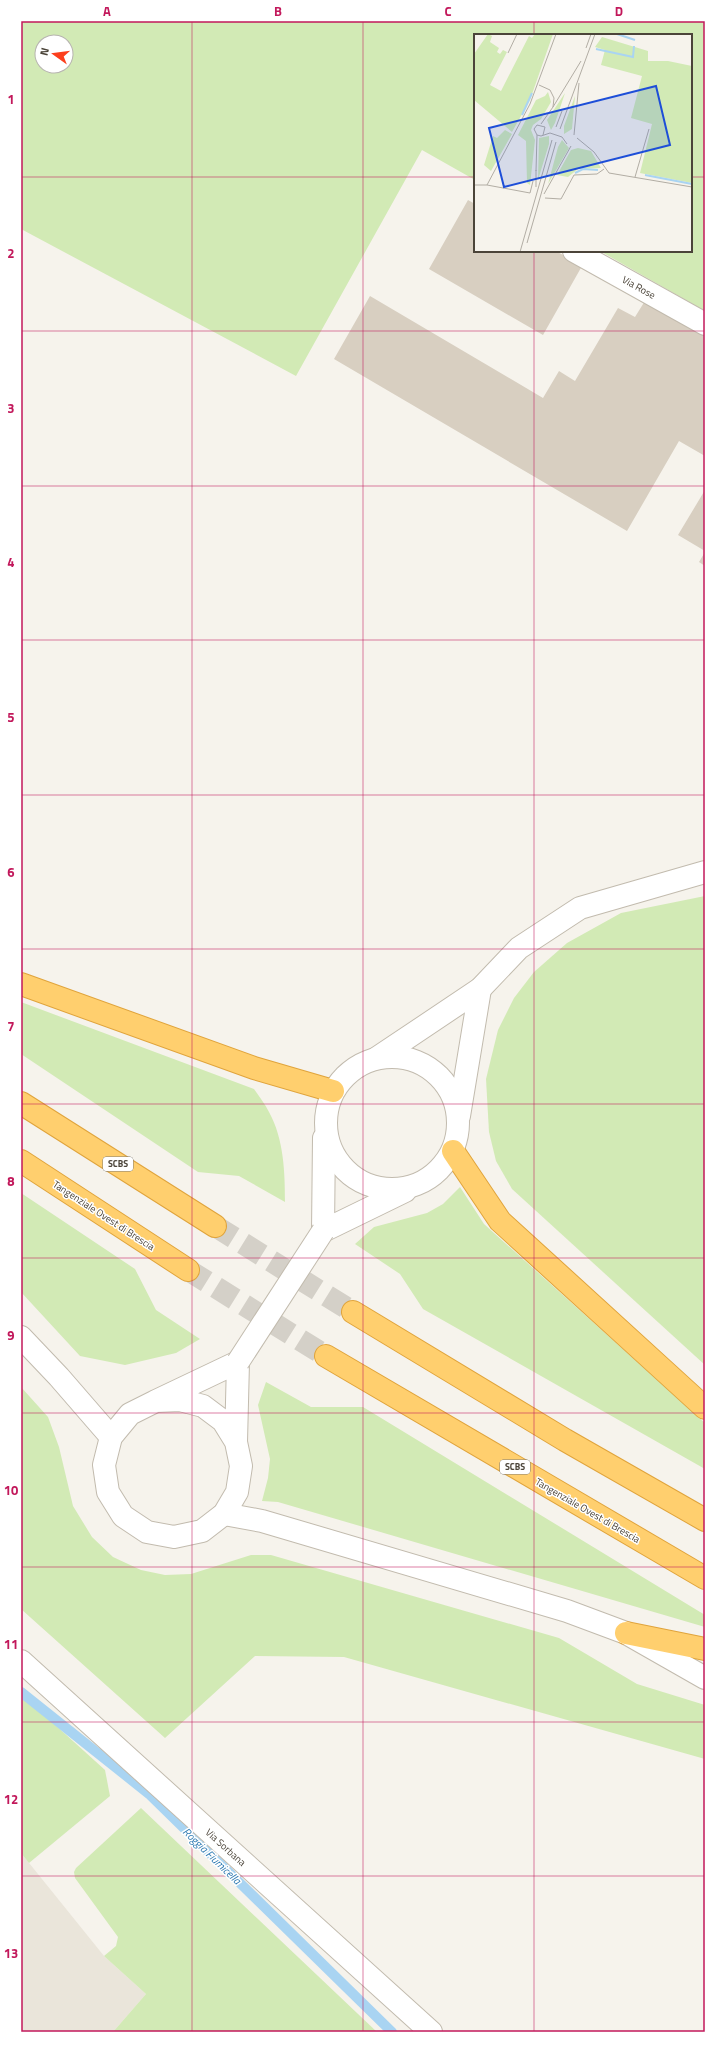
<svg xmlns="http://www.w3.org/2000/svg" width="726" height="2053" font-family="'Titillium Web',sans-serif">
	<style>
		.residential { fill: #eae5da }
		.green { fill: #d2eab5; fill-rule: evenodd }
		.lines { fill: none; stroke-linecap: round; stroke-linejoin: round }
		.stream { stroke: #a9d4f2; stroke-width: 10 }
		.building { fill: #d8cfc1 }
		.highway-tunnel { stroke: #d4d0c8; stroke-width: 22; stroke-dasharray: 22 11; stroke-linecap: butt }
		.minor-casing { stroke: #c2bbae; stroke-width: 24 }
		.highway-casing { stroke: #e0a43c; stroke-width: 24 }
		.minor { stroke: #fff; stroke-width: 22 }
		.highway { stroke: #ffcf6e; stroke-width: 22 }
		.minor-bridge-casing { stroke: #c2bbae; stroke-width: 24; stroke-linecap: butt }
		.minor-bridge { stroke: #fff; stroke-width: 22 }
		.grid { fill: none; stroke: #c2185b; stroke-width: 1; stroke-opacity: 0.55 }
		.labels { text-anchor: middle; stroke-width: 3; stroke-linejoin: round; paint-order: stroke }
		.shield { fill: #fff; stroke: #817c74; stroke-width: 1 }
		.shield-label { font-size: 9px; font-weight: bold; fill: #4b4439 }
		.street-label { font-size: 10px; fill: #4b4439; stroke: #fff }
		.water-label { font-size: 11px; font-style: italic; fill: #2e7ab2; stroke: #fff }
		.inset-river { fill: none; stroke: #a9d4f2; stroke-width: 2 }
		.inset-road { fill: none; stroke: #b2ada4; stroke-width: 1 }
		.view { fill: #1d4ed8; fill-opacity: 0.15; stroke: #1d4ed8; stroke-width: 2 }
		.inset-edge { fill: none; stroke: #4b4439; stroke-width: 2 }
		.neatline { fill: none; stroke: #c2185b; stroke-width: 1.5 }
		.grid-label { font-size: 13px; text-anchor: middle; font-weight: bold; fill: #c2185b }
	</style>
	<rect width="100%" height="100%" fill="#f6f3ec"/>
	<path class="residential" d="M21,1853l83,103 42,38 -33,38h-92z"/>
	<g class="green">
		<path d="M21,21h684v290l-105,-60h91v-216h-216v145l-53,-30 -126,226 -275,-147zM42,42h24v24h-24z"/>
		<path d="M705,896v469l-193,-176 -16,-28 -7,-29 -3,-53 12,-49 16,-32 20,-26 33,-29 54,-30z"/>
		<path d="M21,1002l233,87c5,7 11,15 15,23 15,27 16,61 16,90l-46,-26 -41,-4 -177,-118z"/>
		<path d="M460,1187l24,37 221,199v46l-282,-160 -23,-35 -45,-30 19,-17 53,-14 16,-9z"/>
		<path d="M21,1193l114,76 21,41 44,29 -24,14 -51,12 -45,-9 -59,-64z"/>
		<path d="M266,1382l45,25h52l342,208v12l-427,-125 -16,-1 6,-23 2,-19 -12,-54z"/>
		<path d="M21,1387l27,30 11,30 14,59 19,31 21,20 28,13 24,5 26,-1 60,-19h20l288,83 78,46 68,21v54l-361,-102 -89,-1 -90,82 -144,-129z"/>
		<path d="M21,1694l84,76 5,26 -81,67 -8,-10z"/>
		<path d="M141,1808l236,224h-264l33,-38 -42,-38 12,-10 2,-9 -43,-59 -1,-6 2,-4z"/>
	</g>
	<g class="lines">
		<path class="stream" d="M21,1692l128,102 243,238"/>
	</g>
	<g class="building">
		<path d="M468,200l7,4v47h81l26,15 -39,69 -114,-66z"/>
		<path d="M370,296l173,102 16,-27 16,10 43,-73 17,9 13,-21 57,34v126l-26,-15 -52,90 -293,-172z"/>
		<path d="M705,490v61l-27,-16z"/>
		<path d="M705,552v14l-6,-4z"/>
	</g>
	<g class="lines">
		<g class="highway-tunnel">
			<path d="M215,1226l138,86"/>
			<path d="M188,1270l138,86"/>
		</g>
		<g class="minor-casing">
			<g id="minor">
				<path d="M574,251l131,73"/>
				<circle cx="392" cy="1123" r="66"/>
				<path d="M377,1058l103,-69 39,-41 61,-40 125,-36"/>
				<path d="M459,1116l21,-127"/>
				<path d="M324,1138l-1,93 82,-40"/>
				<path d="M21,1337l38,40 52,60"/>
				<path d="M156,1401l82,-39 -2,80 5,24 -4,26 -13,22 -22,17 -28,6 -27,-5 -24,-16 -15,-24 -4,-27 7,-28 19,-23 26,-13 24,-1 23,6 20,15 13,21"/>
				<path d="M224,1514l38,7 305,90 59,22 79,45"/>
				<path d="M21,1661l410,371"/>
			</g>
		</g>
		<g class="highway-casing">
			<g id="highway">
				<path d="M21,984l233,84 79,23"/>
				<path d="M21,1103l194,123"/>
				<path d="M453,1151l47,70 205,187"/>
				<path d="M21,1161l167,109"/>
				<path d="M353,1312l212,128 140,80"/>
				<path d="M326,1356l379,222"/>
				<path d="M626,1633l79,16"/>
			</g>
		</g>
		<use href="#minor" class="minor"/>
		<use href="#highway" class="highway"/>
		<g class="minor-bridge-casing">
			<path id="minor-bridge" d="M238,1362l85,-131"/>
		</g>
		<use href="#minor-bridge" class="minor-bridge"/>
	</g>
	<path class="grid" d="M192,21v2011M363,21v2011M534,21v14M21,177h454M691,177h14M534,251v1781M21,331h684M21,486h684M21,640h684M21,795h684M21,949h684M21,1104h684M21,1258h684M21,1413h684M21,1567h684M21,1722h684M21,1876h684"/>
	<g class="labels">
		<g class="shield">
			<rect x="103" y="1157" width="30" height="14" rx="3"/>
			<rect x="500" y="1460" width="30" height="14" rx="3"/>
		</g>
		<g class="shield-label">
			<text x="118" y="1167">SCBS</text>
			<text x="515" y="1470">SCBS</text>
		</g>
		<g class="street-label">
			<text transform="translate(639 287) rotate(29)" y="4">Via Rose</text>
			<text transform="translate(104 1215) rotate(33)" y="4">Tangenziale Ovest di Brescia</text>
			<text transform="translate(588 1510) rotate(30)" y="4">Tangenziale Ovest di Brescia</text>
			<text transform="translate(226 1847) rotate(42)" y="4">Via Sorbana</text>
		</g>
		<g class="water-label">
			<text transform="translate(212 1856) rotate(44)" y="4">Roggia Fiumicella</text>
		</g>
	</g>
	<g transform="translate(474 34)">
		<rect width="218" height="218" fill="#f6f3ec"/>
		<path d="M14,0l4,2 -2,6 9,6 -2,4 3,2 3,-4 4,2 -17,33 11,6 28,-55 3,2 3,-4h18l-23,66 -18,32 -38,-32v-46zM128,3l46,14v10h20l24,5v117l-52,-10 12,-49 -21,-6 11,-42 -41,-11 4,-15 -10,-3zM74,58l3,10 -10,17 -8,6 -2,5 4,10 -5,45 -3,-2 -1,-42 -8,-6 18,-35 9,-4zM91,59l-10,30 -4,7 -4,-10zM101,62l-3,33 -8,5v-8zM31,96l7,4 -21,37 -7,-6 9,-29 4,2zM75,102v8l-11,36 1,-42zM88,106l7,8 -21,36 10,-37zM104,114l13,3 10,17 -23,1 -10,8 -11,-2 14,-25z" fill="#d2eab5"/>
		<path class="inset-river" d="M143,0l18,6M122,15l37,8 1,-11M48,81l10,-22M101,139l8,-4 15,1M171,141l47,9"/>
		<path class="inset-road" d="M112,14l5,-14M34,19l9,-19M65,51l11,5 4,8 -1,9 -12,17M79,73l28,-46M82,93l6,-16M86,95l35,-95M69,101l2,-8 -8,-2 -3,4 3,6 4,1 9,-3 12,4 5,7M100,101l5,-52M103,104l17,14 15,21 83,14M62,136v17M62,137l1,-36M161,143l14,-48M0,151h13l43,8 3,-12M13,151l43,-81 26,-70M70,160l27,-48M71,164l16,1 13,-24 23,-1 7,-5M53,209l29,-101M46,218l32,-112"/>
		<path class="view" d="M182,52l14,59 -166,42 -15,-59z"/>
		<rect width="218" height="218" class="inset-edge"/>
	</g>
	<rect width="726" height="2053" fill="none" stroke="#ffffff" stroke-width="44"/>
	<g transform="translate(54 54) rotate(284)"><circle r="19" fill="#ffffff" stroke="#b7b4b0"/>
	<path d="M0-3L7 15L0 10L-7 15Z" fill="#fc3f1d"/>
	<text y="-6" font-size="11" font-weight="bold" text-anchor="middle" fill="#4b4439">N</text>
	</g>
	<rect x="22" y="22" width="682" height="2009" class="neatline"/>
	<g class="grid-label">
		<text x="107" y="16">A</text>
		<text x="278" y="16">B</text>
		<text x="448" y="16">C</text>
		<text x="619" y="16">D</text>
		<text x="11" y="104">1</text>
		<text x="11" y="258">2</text>
		<text x="11" y="413">3</text>
		<text x="11" y="567">4</text>
		<text x="11" y="722">5</text>
		<text x="11" y="877">6</text>
		<text x="11" y="1031">7</text>
		<text x="11" y="1186">8</text>
		<text x="11" y="1340">9</text>
		<text x="11" y="1495">10</text>
		<text x="11" y="1649">11</text>
		<text x="11" y="1804">12</text>
		<text x="11" y="1958">13</text>
	</g>
</svg>
